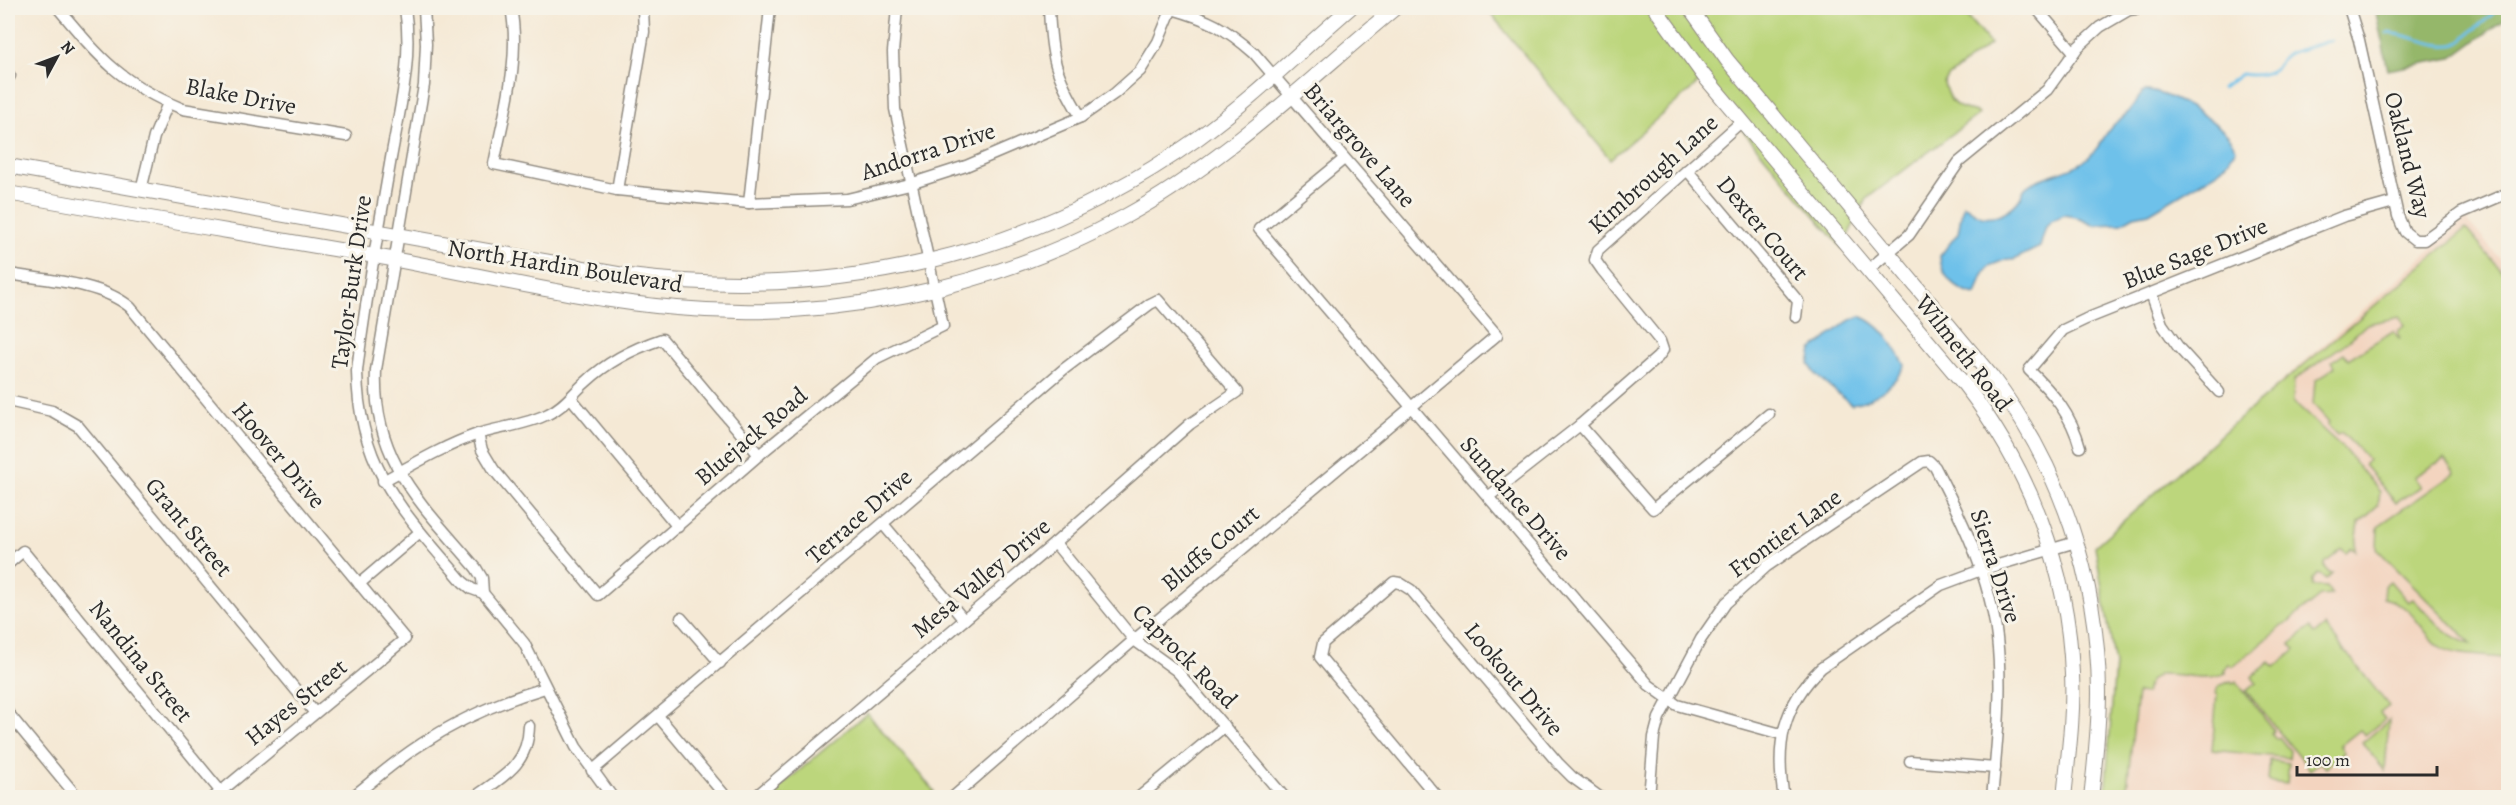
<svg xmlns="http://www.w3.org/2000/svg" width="2516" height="805" font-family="Alegreya,serif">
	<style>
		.built { fill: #f3d4bf }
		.green { fill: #bcd67b; stroke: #748053; stroke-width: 1.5 }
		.forest { fill: #95b76b; stroke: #60714b; stroke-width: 1.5 }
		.water { fill: #6ec1ea; stroke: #4c768a; stroke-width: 1.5 }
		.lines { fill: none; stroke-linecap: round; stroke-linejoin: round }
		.stream { stroke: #6ec1ea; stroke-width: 3 }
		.minor-casing { stroke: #908a80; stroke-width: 13 }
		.major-casing { stroke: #908a80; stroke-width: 16 }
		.minor { stroke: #fff; stroke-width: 10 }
		.major { stroke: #fff; stroke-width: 14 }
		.labels { text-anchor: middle; stroke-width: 6; stroke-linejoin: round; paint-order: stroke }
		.street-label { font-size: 24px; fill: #2b2b2b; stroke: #f7f3e8 }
	</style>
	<rect width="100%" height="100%" fill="#f7f3e8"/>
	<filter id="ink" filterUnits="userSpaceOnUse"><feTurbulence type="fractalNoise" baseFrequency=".0167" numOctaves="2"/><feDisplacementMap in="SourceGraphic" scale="12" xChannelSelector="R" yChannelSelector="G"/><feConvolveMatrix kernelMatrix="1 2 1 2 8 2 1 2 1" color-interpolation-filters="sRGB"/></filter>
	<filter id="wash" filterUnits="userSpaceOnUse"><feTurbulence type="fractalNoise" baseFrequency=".008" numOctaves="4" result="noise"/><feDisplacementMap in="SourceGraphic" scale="24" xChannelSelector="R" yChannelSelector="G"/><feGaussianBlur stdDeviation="1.35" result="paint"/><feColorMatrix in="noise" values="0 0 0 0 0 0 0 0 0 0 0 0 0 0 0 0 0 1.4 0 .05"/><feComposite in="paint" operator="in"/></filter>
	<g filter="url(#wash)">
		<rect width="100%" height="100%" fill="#f5e9d5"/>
		<path class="built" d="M2466,219l42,49v529h-404l11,-132 -20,-119z"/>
		<g class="green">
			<path d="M1486,8h474l30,36 -42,33 -4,6c3,13 8,23 21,26 6,2 9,1 14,5l-113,85 -24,49 -141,-167 -91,78z"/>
			<path d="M2466,229l42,50v376l-5,3c-16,-2 -52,-2 -64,-12 -22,-19 -25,-41 -56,-48l1,-12 6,-5 18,21 5,-3c16,16 35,41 58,44l-94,-94 1,-23 77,-53 -11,-14 -30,18 7,10 -25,16 -32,-38 5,-5 -28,-28 -4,3 -10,-10 2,-3 -16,-18 2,-23 20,-14 -3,-6 12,-8 4,6 45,-28 7,8 -2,-8 7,-6 -6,-8 -32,7 -21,19 -52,37 -1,22 50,46 37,44 -2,14 -19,17 -4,28 -3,-3 -6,5 -4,-4 -17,14v5l4,5h3l-6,6 -8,-6 -5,5v8l14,1 5,8 -12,1 -88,71 -3,-3 -5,7 2,2c-21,9 -44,0 -66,1l-11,8 -3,12 -9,-1 -11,104h-21l10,-132 -20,-119 138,-122z"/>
			<path d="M2325,626l64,80 -9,7 5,6 -20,16 -5,-5 -20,16 4,6 -19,16 -5,-6 -10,8 -64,-79 10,-8 -4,-6 18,-15 5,5 20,-17 -5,-6 20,-16 5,6z"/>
			<path d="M2231,681l2,2 3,-2 38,50 -3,3 5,5 3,-2 11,14 -1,7 -77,-8 5,-56 -2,-1 4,-7z"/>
			<path d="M867,713l67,78 -3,6h-163z"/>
			<path d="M2389,720l-4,51 -23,-28z"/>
			<path d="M2270,760l19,3 -2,21 -17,-2 -2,-2z"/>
		</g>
		<path class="forest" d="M2375,8h133v9l-56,41 -64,12z"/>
		<g class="water">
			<path d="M2145,91c24,0 84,34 91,58l-9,14 -11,10 -67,40 -15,3 -14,8 -27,1 -17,-8 -12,-2 -13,6 -5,6 -6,20 -27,13 -6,-1 -18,7 -7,11 -6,18c-18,-3 -36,-19 -36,-39l18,-23 5,-28c5,2 12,9 19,11 15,3 32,-7 39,-19 0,-1 3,-8 4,-9 11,-11 43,-16 58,-26 12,-9 18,-20 26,-32 5,-8 16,-13 22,-21 6,-7 7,-13 14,-18z"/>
			<path d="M1860,316c23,9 33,28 45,49 -11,21 -32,36 -54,39l-34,-28 -8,-12 3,-14 35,-28z"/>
		</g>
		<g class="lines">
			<g class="stream">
				<path d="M2387,33c21,0 51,17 69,11 7,-3 12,-11 18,-15 10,-7 16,-12 24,-21"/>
				<path d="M2222,88l19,-14c12,2 27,2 36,-8 5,-6 6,-10 13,-13 13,-5 28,-8 41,-13"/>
			</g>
		</g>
	</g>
	<g filter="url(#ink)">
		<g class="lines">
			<g class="minor-casing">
				<g id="minor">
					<path d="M58,8c42,50 62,75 125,101l163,27"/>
					<path d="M405,8c8,51 -5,99 -14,150 -12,71 -26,142 -34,213 1,97 47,142 106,211l9,7 11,4 41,50 52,104 37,51"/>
					<path d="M424,8l2,36 -2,41 -48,285c-4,91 46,134 100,198l6,10 1,15"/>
					<path d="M511,8c10,51 -7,105 -17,156l123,26 132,13 98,-4 63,-15 56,-18 115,-49 33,-23 26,-23 18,-29 14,-34"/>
					<path d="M1049,8c2,50 6,66 32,109"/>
					<path d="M2036,8l38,44"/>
					<path d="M2349,8l10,32 39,176 7,16 10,8h9l37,-27 47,-20"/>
					<path d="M8,76h2"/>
					<path d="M1344,159l-85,70 390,456 28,20 104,29"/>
					<path d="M1687,170l111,131 -2,16"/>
					<path d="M141,190l13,-53 14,-34"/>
					<path d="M617,190l27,-158 -1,-24"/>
					<path d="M749,203l21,-195"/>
					<path d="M1868,270l41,-35 50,-73 88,-72 31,-43 22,-20 29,-17 12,-2"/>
					<path d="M8,274c38,6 92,8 122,33l275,332 -192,159"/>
					<path d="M2151,293l11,31 17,24 40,44"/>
					<path d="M571,398l107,129"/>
					<path d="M8,401l44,10 26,15 237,287"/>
					<path d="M1580,425l73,84 116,-95"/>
					<path d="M478,434l4,16 12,20 104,125 161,-140 118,-97 66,-32 -48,-217 -2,-57 4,-44"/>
					<path d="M2080,447c-9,-33 -27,-54 -51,-77l34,-40 23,-11 258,-103 50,-14"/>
					<path d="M383,481c31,-17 61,-35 95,-47 23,-7 48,-9 70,-20 16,-7 25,-21 38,-32 21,-20 49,-34 76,-43l97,116"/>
					<path d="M1488,497l92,-72 78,-68 5,-7 -3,-9 -58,-71 -7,-10 3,-10 144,-129"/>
					<path d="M883,524l81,96"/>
					<path d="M1055,543l79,97 43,31 108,127"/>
					<path d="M8,564l15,-13 203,247"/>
					<path d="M359,584l61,-52"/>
					<path d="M681,618l39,45"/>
					<path d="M8,713l70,85"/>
					<path d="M658,716l69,82"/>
					<path d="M1910,761l85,7"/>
					<path d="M592,771l472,-402 86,-65 8,-4 79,92 -47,32 -135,119 -301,255"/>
					<path d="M351,798c23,-18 45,-38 69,-53 39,-26 81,-44 125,-57"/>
					<path d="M473,798c29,-21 55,-32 56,-72"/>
					<path d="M952,798l182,-158 363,-305 -243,-282c-30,-26 -44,-33 -82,-44"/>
					<path d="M1138,798l87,-72"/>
					<path d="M1438,798l-118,-141 3,-14 71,-61 6,1 11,7 147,173 14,14 29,21"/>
					<path d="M1649,798l5,-61 5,-19 42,-79 25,-36 41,-37 155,-104 7,-1 6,6c28,54 55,110 62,171 6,53 0,106 -5,160"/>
					<path d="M1784,798c-9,-52 -2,-92 37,-130l120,-83 40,-15 95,-28"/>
				</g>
			</g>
			<g class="major-casing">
				<g id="major">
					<path d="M1655,8l49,68 260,308c65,83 104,184 108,290 2,42 -4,83 -8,124"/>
					<path d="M1690,8l37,52 265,317c69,91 106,201 107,315 0,36 -4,71 -8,106"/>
					<path d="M8,166l621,110c204,25 401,-18 569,-138 54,-39 102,-87 152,-130"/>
					<path d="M8,193c129,24 260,44 389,67 93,17 186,40 280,48 152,14 312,-18 447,-91 101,-55 183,-136 271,-209"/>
				</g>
			</g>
			<use href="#minor" class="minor"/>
			<use href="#major" class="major"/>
		</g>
	</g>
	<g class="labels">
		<g class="street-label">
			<text transform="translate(241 96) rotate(11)" y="8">Blake Drive</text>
			<text transform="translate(1360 145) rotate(49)" y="8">Briargrove Lane</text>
			<text transform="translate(928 151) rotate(-18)" y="8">Andorra Drive</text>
			<text transform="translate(2408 155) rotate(76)" y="8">Oakland Way</text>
			<text transform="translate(1653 174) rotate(-42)" y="8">Kimbrough Lane</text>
			<text transform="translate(1763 228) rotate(50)" y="8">Dexter Court</text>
			<text transform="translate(2195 253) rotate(-22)" y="8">Blue Sage Drive</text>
			<text transform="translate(565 266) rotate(9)" y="8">North Hardin Boulevard</text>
			<text transform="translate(351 282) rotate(-82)" y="8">Taylor-Burk Drive</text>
			<text transform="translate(1964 353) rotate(52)" y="8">Wilmeth Road</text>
			<text transform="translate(751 436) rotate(-40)" y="8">Bluejack Road</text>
			<text transform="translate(279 455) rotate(50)" y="8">Hoover Drive</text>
			<text transform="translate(1516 498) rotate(49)" y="8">Sundance Drive</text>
			<text transform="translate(859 516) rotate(-41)" y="8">Terrace Drive</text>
			<text transform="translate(189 527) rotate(50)" y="8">Grant Street</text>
			<text transform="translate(1785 533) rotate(-36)" y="8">Frontier Lane</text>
			<text transform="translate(1210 548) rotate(-40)" y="8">Bluffs Court</text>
			<text transform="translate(1996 566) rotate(72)" y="8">Sierra Drive</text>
			<text transform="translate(981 578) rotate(-40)" y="8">Mesa Valley Drive</text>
			<text transform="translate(1185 656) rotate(45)" y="8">Caprock Road</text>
			<text transform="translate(141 661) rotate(51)" y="8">Nandina Street</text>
			<text transform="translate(1514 679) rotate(50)" y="8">Lookout Drive</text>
			<text transform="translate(296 702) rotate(-39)" y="8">Hayes Street</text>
		</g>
	</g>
	<rect width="2516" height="805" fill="none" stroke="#f7f3e8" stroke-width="30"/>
	<g transform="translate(57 57) rotate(49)" stroke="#f7f3e8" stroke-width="4.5" paint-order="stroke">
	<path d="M0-4.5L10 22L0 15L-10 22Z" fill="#2b2b2b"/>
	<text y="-9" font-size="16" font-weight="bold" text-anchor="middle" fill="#2b2b2b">N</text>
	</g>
	<path d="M2297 766v9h140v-9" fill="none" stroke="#2b2b2b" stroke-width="3"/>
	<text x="2306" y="766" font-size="18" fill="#2b2b2b" stroke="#f7f3e8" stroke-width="4.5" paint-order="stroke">100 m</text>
</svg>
